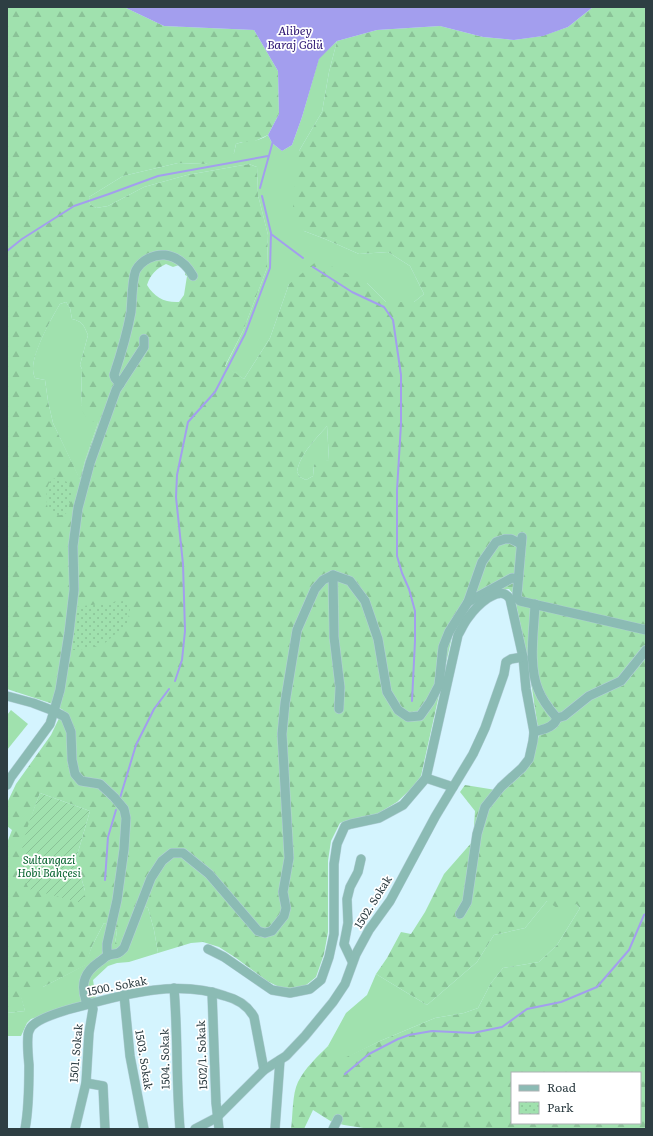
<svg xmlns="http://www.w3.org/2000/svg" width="653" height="1136" font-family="Literata,serif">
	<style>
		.grass { fill: #a0e1ae }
		.forest { fill: url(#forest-firs); fill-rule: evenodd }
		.park { fill: url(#park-dots) }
		.garden { fill: url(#garden-furrows) }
		.water { fill: #a39eee }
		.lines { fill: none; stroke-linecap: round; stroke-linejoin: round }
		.stream { stroke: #a39eee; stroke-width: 2 }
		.minor-casing { stroke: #b3d0d9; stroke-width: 10 }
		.minor { stroke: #8bbbb4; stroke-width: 9 }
		.labels { text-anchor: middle; stroke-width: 3.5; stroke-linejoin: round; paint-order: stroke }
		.park-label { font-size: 11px; font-style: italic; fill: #04622d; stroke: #fff }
		.street-label { font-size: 11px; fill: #2e3e43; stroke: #fff }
		.water-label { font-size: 12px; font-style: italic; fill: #2f1773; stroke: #fff }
	</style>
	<defs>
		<pattern id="forest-firs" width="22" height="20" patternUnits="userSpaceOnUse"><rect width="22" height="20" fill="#a0e1ae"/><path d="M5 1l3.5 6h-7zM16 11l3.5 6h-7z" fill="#8ac297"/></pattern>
		<pattern id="park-dots" width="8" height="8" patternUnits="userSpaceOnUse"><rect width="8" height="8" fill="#a0e1ae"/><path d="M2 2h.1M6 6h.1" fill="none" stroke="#8ac297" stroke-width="1.8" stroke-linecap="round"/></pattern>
		<pattern id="garden-furrows" width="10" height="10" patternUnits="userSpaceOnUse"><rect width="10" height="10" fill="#a0e1ae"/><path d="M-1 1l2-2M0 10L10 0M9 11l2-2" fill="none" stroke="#8ac297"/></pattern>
	</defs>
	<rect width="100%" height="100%" fill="#d4f4fe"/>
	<g class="grass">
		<path d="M337,41l-8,31 -7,40 -23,39 5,80 21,8 34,15 29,-2 22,14 14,28 -10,8h-28l-19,-19 -78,1 -19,54 -26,41 -19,-12 18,-36 24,-63 1,-33 -10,-40 -1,-28 -8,-3 -62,11 -43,12 -36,19 -12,2 -6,-4 -1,-7 34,-21 55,-13 27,1 29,-11 2,-9c13,-5 18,0 32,-9l4,8 10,8 10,-6 10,-28 17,-59z"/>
		<path d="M66,302l4,6 2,11c11,3 11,5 16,16l-8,30 2,4 -1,36 17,18 -13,38 -5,19 -27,-57 -5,-22 -3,-21 -10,-2c-1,-2 -2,-6 -2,-9 0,-18 18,-50 27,-65z"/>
		<path d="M327,426l2,34 -15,5 -1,11 -7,4 -6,-3 -3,-5c3,-18 18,-32 30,-46z"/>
		<path d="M11,710l17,14 -21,26v-35z"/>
		<path d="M547,901l29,3 4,4 -23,37 -18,17 -36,6 -12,15 -13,25 -14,5 -29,5 -55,23 -40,20 -12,-15 18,-33 21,-18 9,-21 51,31 50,-43 17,-27 31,-7z"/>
		<path d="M137,902l11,6 6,22 4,23 -29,9 -12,1 -9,3 -15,14 3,19 -65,20 -4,4 -6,13h-14v-23l18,-2 -7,-24h25l42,-22 7,-19 12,-23 13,7 -2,14z"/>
	</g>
	<path class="forest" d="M7,7h117l40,19 90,4 24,41 1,43 -11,21 -15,7h-11l-6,2 -2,9 -5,5 -24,6 -27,-1 -55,13 -34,21 1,7 6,4 12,-2 36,-19 43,-12 62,-11 8,3 1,28 10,40 -1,33 -24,63 -18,35 19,13 26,-41 19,-54 29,-24 49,23 19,19h28l10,-8 -14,-28 -22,-14 -29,2 -34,-15 -21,-8 -11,-23 2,-30 4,-27 23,-39 7,-40 8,-31 40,-11 63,-4 43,11 31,3 28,-4 26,-9 25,-20h53v1122h-276l-26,-4 -12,-3 -19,-12 -9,19h-13c2,-13 1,-35 7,-47 7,-14 19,-25 30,-36l10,6 2,8 40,-19 55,-23 29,-5 14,-5 13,-25 12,-15 36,-6 18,-17 23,-37 -4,-4 -15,7 -14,-10 -22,27 -31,7 -17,27 -50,43 -51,-31 11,-16 14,-26 10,2 14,-22 19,-38 29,-33 2,-30 -15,-19 5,-7 37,6 29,-29 8,-27 -12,-80 -13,-60 -5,-6c-27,-2 -45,22 -56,43l-32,144 -8,11 -16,15 -23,14 -28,5 -6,2 -9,18 -3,20v71l-4,22 -8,23 -11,9 -20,4 -18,-9 -31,-23 -17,-11 -16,-5 -12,1 -33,10 -4,-23 -6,-22 -11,-6 -18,42h-4l2,-14 -13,-7 -12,23 -6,19 -43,22h-24l6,24 -18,2v-170l5,-13 -5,-4v-23l9,-19 35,-49 12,-25 -13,-7 -43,-14zM166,264l7,3 6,-2 6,5v5l2,1 -3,19 -5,7c-14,1 -25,-5 -32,-17 3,-10 10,-17 19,-21zM66,302l4,6 2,11c11,3 11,5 16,16l-8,30 2,4 -1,36 2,7 5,8 10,3 -13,38 -5,18 -27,-56 -5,-22 -3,-21 -10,-2c-1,-2 -2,-6 -2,-9 0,-17 18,-50 27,-65zM327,426l2,34 -11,1 -4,4 -1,11 -7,4 -6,-3 -3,-5c3,-18 18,-32 30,-46zM40,793l50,18 -14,48 9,32 -64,-27c3,-25 10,-48 19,-71zM512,1073h128v50h-128z"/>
	<g class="park">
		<path d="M56,478l7,2 6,3 3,8 -4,21c-7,5 -14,4 -20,-2 -2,-9 -4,-30 8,-32z"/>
		<path d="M124,601l6,8 -3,15 -22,19 -14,5 -16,2h-6l6,-43z"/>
	</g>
	<path class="garden" d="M40,793l50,18 -14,48 9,32 -3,12 -53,-14c-4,-8 -8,-17 -8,-27 0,-22 11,-48 19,-69z"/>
	<path class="water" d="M124,7h469l-25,20 -25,9 -29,4 -31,-3 -43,-11 -63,4 -40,11 -18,18 -17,58 -10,28 -10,6 -10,-8 -4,-8 11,-21 -1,-43 -24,-41 -90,-4z"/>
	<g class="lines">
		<g class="stream">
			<path d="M260,188l13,-47"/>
			<path d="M271,234l32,24"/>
			<path d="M7,251l15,-12 52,-33 35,-12 49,-18 110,-20"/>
			<path d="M313,267l39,25 32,15 9,13 8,55v49l-4,66v66l5,17 7,16 6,22v30l-3,60"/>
			<path d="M175,681l7,-21 3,-29 -2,-67 -7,-67 1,-22 11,-53 27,-30 30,-58 25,-66 1,-35 -9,-37"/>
			<path d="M120,798l16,-53 18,-36 15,-20"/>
			<path d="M105,880l3,-43 8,-27"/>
			<path d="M345,1074l24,-20 29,-15 11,-4 23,-4 41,2 29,-6 25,-18 34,-7 36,-15 32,-37 15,-35 2,-1"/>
		</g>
		<g class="minor-casing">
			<g id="minor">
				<path d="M120,384l-5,-6 -1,-3c7,-21 13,-41 17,-63 1,-10 1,-34 5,-42 6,-10 18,-16 29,-15 14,2 22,10 28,21"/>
				<path d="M522,537l-5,58v3l3,3 126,29"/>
				<path d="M333,575l1,62 6,50 -1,22"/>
				<path d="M468,602l44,-24 6,1"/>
				<path d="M535,604c-1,27 -7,60 3,85 4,11 11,20 19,29l7,-2 25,-20 32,-15 25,-31"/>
				<path d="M7,696l26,7 21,8 11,6 6,15 1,28 3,14 6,7 19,3 14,13 10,12 2,9 -2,31 -7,51 -10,44v6l1,5"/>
				<path d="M534,732c9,-3 20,-4 23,-14"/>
				<path d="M426,778l27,9"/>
				<path d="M7,785l4,-8 39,-53 4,-13 6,-21 9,-57 5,-43 -1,-44 5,-38 12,-45 26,-73 28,-43v-8"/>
				<path d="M208,949l16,8 48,33 18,3 20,-4 11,-9 8,-23 5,-23v-70l3,-20 8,-18 6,-2 28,-6 24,-13 23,-27 32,-143c3,-5 6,-12 10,-17 7,-10 31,-36 42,-19l13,58 3,32 8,43 -1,9 -4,18 -7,9 -21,19 -16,20 -8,27 -10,68 -7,12"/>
				<path d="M352,961l-8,-17 4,-21 -1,-24 3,-12 8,-15 3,-13"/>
				<path d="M174,988c4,47 2,94 6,141"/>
				<path d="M212,992l4,111 3,26"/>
				<path d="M124,995l6,61 14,73"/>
				<path d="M86,1083l17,3 2,43"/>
				<path d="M25,1129c4,-21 4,-43 4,-64 -1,-10 -2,-20 -1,-30 0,-3 2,-6 3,-8 8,-10 39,-18 51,-21 46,-13 97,-26 143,-10 12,3 23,10 29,21l10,53"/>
				<path d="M75,1129l11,-46 3,-50 4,-24 -3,-6 -4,-2c-6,-18 -1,-29 13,-39 3,-2 6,-5 8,-6 8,-4 9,1 17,-8l27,-70 11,-17 10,-8h11l26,21 49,57 7,2 7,-2 12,-15 2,-8 -3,-16 6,-34 -7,-124 3,-31 12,-73 18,-41 8,-9 10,-5 17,6 15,20 13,38 9,53 11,18 10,7 12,-1 10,-14 9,-17 4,-38 6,-15 19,-30 14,-40 14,-20 9,-3h6l10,5"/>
				<path d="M195,1129l21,-11 48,-48 22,-14 19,-20 28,-34 12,-18 11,-30 13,-24 21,-29 45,-84 38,-63 12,-26 19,-54 2,-12 5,-3 12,-2"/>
				<path d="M275,1129l5,-69"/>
				<path d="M333,1129l5,-10"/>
			</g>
		</g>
		<use href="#minor" class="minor"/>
	</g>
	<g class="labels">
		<g class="park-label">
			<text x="49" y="864">Sultangazi<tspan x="49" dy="13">Hobi Bahçesi</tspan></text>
		</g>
		<g class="street-label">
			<text transform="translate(373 902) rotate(-58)" y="4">1502. Sokak</text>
			<text transform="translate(117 986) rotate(-11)" y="4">1500. Sokak</text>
			<text transform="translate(76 1053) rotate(-85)" y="4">1501. Sokak</text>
			<text transform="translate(202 1055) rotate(-92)" y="4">1502/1. Sokak</text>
			<text transform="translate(165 1059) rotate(-91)" y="4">1504. Sokak</text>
			<text transform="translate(144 1060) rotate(81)" y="4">1503. Sokak</text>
		</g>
		<g class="water-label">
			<text x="295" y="35">Alibey<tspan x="295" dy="14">Baraj Gölü</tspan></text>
		</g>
	</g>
	<rect width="653" height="1136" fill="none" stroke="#2e3e43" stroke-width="16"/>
	<rect x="511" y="1072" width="130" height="52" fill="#ffffff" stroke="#abb2b4"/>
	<rect x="519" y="1085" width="20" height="6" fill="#8bbbb4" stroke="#abb2b4"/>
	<text x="547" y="1092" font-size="12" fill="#2e3e43">Road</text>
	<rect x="519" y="1102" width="20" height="12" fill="url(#park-dots)" stroke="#abb2b4"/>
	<text x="547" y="1112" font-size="12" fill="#2e3e43">Park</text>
</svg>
